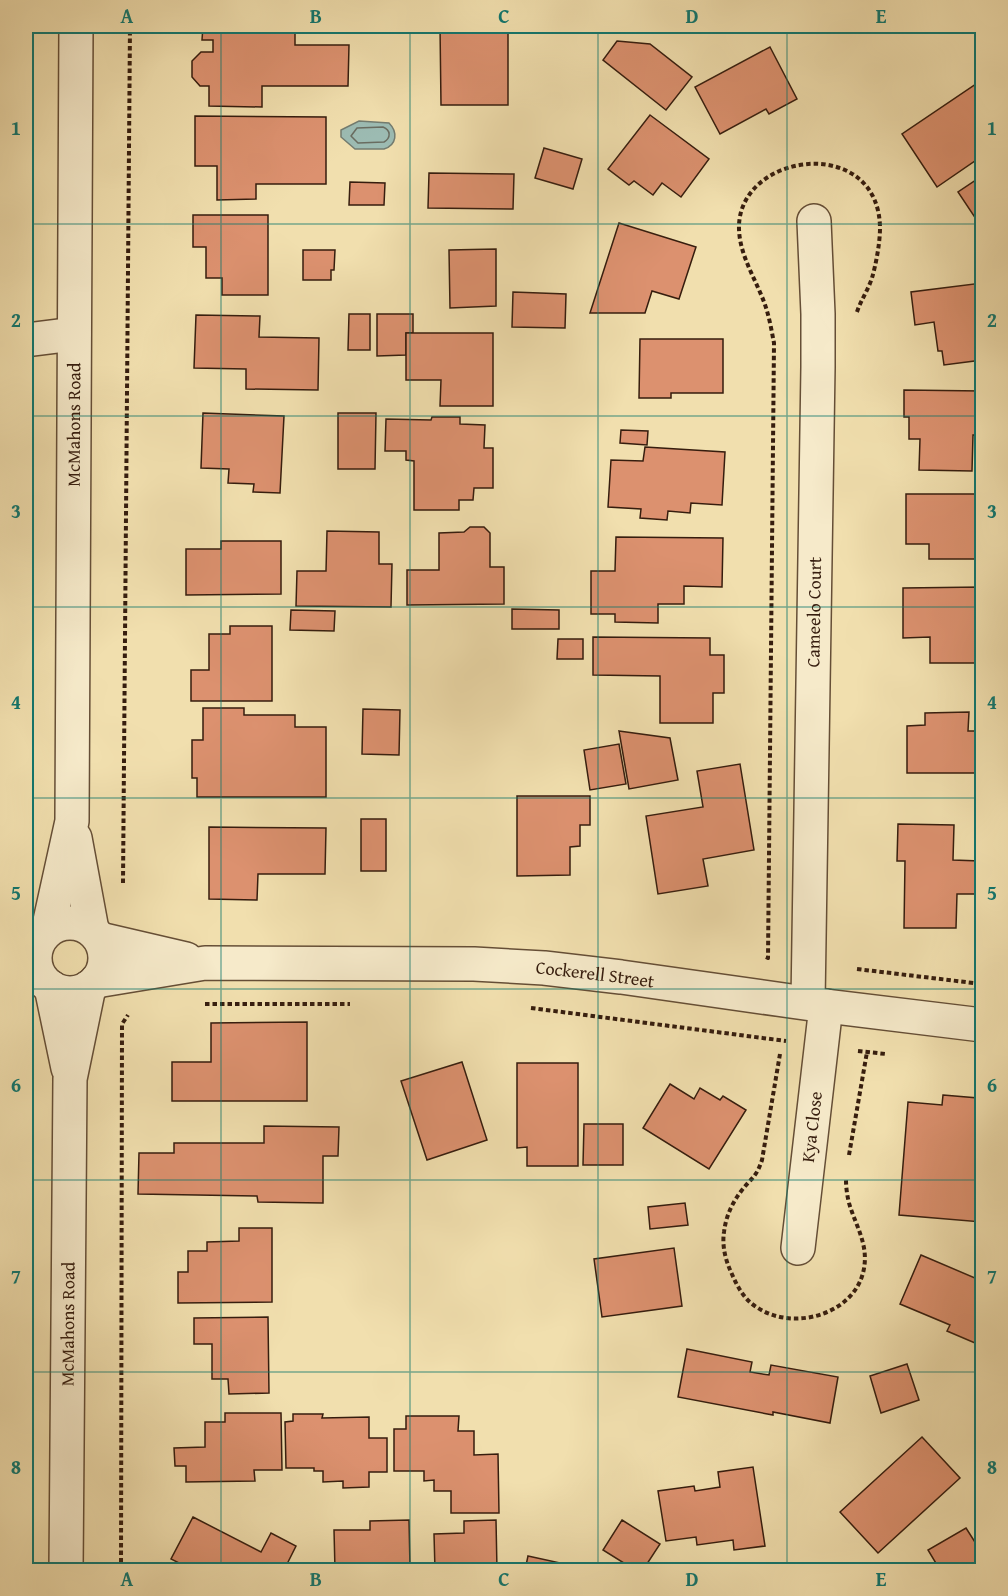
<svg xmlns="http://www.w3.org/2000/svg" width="1008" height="1596" font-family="'Gentium Book Plus',serif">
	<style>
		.water { fill: #9cbbb2; stroke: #737c70; stroke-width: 1.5 }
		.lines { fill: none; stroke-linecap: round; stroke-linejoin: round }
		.shore { stroke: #696c60; stroke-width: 1.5 }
		.building { fill: #dc916f; stroke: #361d0e; stroke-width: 1.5 }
		.minor-casing { stroke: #654e36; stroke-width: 36 }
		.path { stroke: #361d0e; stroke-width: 4; stroke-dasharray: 4.5 3; stroke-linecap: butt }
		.minor { stroke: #f6eaca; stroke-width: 33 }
		.grid { fill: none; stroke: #0f766e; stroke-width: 1.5; stroke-opacity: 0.55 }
		.labels { text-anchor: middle; stroke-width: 6; stroke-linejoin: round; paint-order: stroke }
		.street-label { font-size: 18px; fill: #361d0e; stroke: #f6eaca }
		.neatline { fill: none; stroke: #0f766e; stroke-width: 2 }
		.grid-label { font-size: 20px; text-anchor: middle; font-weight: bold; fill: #0f766e }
	</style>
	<rect width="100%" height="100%" fill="#f1dfae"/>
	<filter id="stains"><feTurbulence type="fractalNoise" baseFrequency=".00333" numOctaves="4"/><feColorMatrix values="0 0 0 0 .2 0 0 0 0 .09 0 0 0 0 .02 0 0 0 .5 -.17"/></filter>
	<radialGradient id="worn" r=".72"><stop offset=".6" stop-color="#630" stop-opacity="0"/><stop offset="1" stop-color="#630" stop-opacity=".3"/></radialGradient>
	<path class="water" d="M359,121l30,2c9,9 8,22 -5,26h-29l-14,-12v-7z"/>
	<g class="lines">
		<path class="shore" d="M383,127c8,3 8,11 1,15l-26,1 -7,-7 6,-8z"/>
	</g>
	<g class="building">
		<path d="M203,26h92v19h54l-1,41h-86v21l-53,-1v-20h-9l-8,-9v-16l9,-9h12v-12h-11z"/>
		<path d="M440,26h68v79h-67z"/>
		<path d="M617,41l33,3 42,33 -26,33 -63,-50z"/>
		<path d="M770,47l27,52 -28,15 -3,-5 -46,25 -25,-47z"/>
		<path d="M982,80v76l-45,31 -35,-53z"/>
		<path d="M650,115l59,44 -28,38 -19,-14 -9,12 -19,-14 -5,4 -21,-16z"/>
		<path d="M195,116l131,1v67h-70v15l-39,1v-34h-22z"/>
		<path d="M544,148l38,11 -9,30 -38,-11z"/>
		<path d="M429,173l85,1 -1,35 -85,-1z"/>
		<path d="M982,176v52l-24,-36z"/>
		<path d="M350,182l35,1 -1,22h-35z"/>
		<path d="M193,215h75v80h-46v-17h-16v-31h-13z"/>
		<path d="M619,223l77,24 -17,52 -27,-8 -7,22h-55z"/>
		<path d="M496,249v57l-46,2 -1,-58z"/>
		<path d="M303,250h32l-1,20h-3v10h-28z"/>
		<path d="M982,283v77l-38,5 -2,-14h-4l-4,-29 -19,3 -4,-33z"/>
		<path d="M513,292l53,2 -1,34 -53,-1z"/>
		<path d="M349,314h21v36h-22z"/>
		<path d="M377,314h36v19h-7v22l-29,1z"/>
		<path d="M196,315l64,1 -1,21 60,1 -1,52 -72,-1v-20l-52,-1z"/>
		<path d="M406,333h87v73h-53l1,-26h-35z"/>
		<path d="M640,339h83v54h-52v5h-32z"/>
		<path d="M904,390l78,1v44h-9l-1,36 -53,-1 1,-31h-11v-22h-5z"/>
		<path d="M203,413l81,3 -4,77 -27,-1 1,-8 -26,-1 1,-14 -28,-1z"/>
		<path d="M338,413h38l-1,56h-37z"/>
		<path d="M432,417h28v7l25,1 -1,23h9v40h-19l-1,12h-14v10h-45v-49l-8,-1v-9h-21l1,-32 45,1z"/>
		<path d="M621,430l27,1 -1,14 -27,-2z"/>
		<path d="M645,447l80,5 -3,53 -31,-2 -1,10 -22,-2 -1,9 -27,-2 1,-9 -33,-2 3,-47 32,1z"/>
		<path d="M906,494h76v65h-53v-15h-23z"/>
		<path d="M470,527h14l6,6v34h14v37l-97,1v-35h32v-37l25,-1z"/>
		<path d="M327,531l52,1v32h13l-1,43 -95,-1 1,-35h29z"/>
		<path d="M616,537l107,1 -1,49 -38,-1v18h-26v19l-43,-1v-8h-24v-43h24z"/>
		<path d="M221,541h60v53l-95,1v-46h35z"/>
		<path d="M982,587v47h-3v29h-49v-26l-27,1v-50z"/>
		<path d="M512,609l47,1v19h-47z"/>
		<path d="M291,610l44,1 -1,20 -44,-1z"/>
		<path d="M230,626h42v75h-81v-31h18v-36h21z"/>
		<path d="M593,637l117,1v17h14v38h-11v30h-53v-47l-67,-1z"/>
		<path d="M558,639h25v20h-26z"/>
		<path d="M203,708h41v7h51v12h31v70h-129v-19h-5v-38h11z"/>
		<path d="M363,709l37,1 -1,45 -37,-1z"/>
		<path d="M969,712l-1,19h14v42h-75v-47l18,-1v-12z"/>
		<path d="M619,731l51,7 8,42 -49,9z"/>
		<path d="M619,744l7,40 -36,6 -6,-40z"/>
		<path d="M740,764l14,86 -51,9 5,27 -50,8 -12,-78 57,-9 -6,-36z"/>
		<path d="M517,796h73v29h-10v21l-10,1v28l-53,1z"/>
		<rect x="361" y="819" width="25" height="52"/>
		<path d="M898,824l56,1 -1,35 27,1 -1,33h-22l-1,34h-52l1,-67h-8z"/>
		<path d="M209,827l117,1 -1,46h-67l-1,26 -48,-1z"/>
		<path d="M307,1022v79h-135v-39h39v-39z"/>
		<path d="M462,1062l25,78 -60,20 -26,-79z"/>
		<path d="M517,1063h61v103h-51v-19l-10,1z"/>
		<path d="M670,1084l24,15 6,-11 20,12 3,-4 23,14 -37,59 -66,-41z"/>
		<path d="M943,1095l35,3 -1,10 5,1v113l-83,-7 9,-113 34,3z"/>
		<path d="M584,1124h39v41h-40z"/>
		<path d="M264,1126l75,1 -1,29h-15v47l-65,-1 -1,-6 -119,-2 1,-41h35v-10h90z"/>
		<path d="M685,1203l3,22 -38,4 -2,-22z"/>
		<path d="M239,1228h33v74l-94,1v-31h10v-21h19v-9l32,-1z"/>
		<path d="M674,1248l8,58 -80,11 -8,-58z"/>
		<path d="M921,1255l61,26v44l-7,18 -28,-12 3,-6 -50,-21z"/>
		<path d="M268,1317l1,76 -40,1 -1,-15h-16v-35h-18v-26z"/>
		<path d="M687,1349l65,13 -2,10 19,3 2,-10 67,12 -8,46 -57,-11v3l-95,-18z"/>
		<path d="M907,1364l12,36 -38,13 -11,-37z"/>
		<path d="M225,1413h56l1,57h-28l1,11 -69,1v-16h-11l-1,-18 31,-1v-25h20z"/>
		<path d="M293,1414h30l-1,4 47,-1v21h18v34h-18v15l-26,1v-7l-20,1v-11h-9v-3h-28l-1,-46 8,-1z"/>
		<path d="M406,1416h53l-1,15h16v24l24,-1 1,59h-48v-22h-17v-11l-10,1v-10h-30v-42h12z"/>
		<path d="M922,1437l38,41 -82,75 -38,-41z"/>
		<path d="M753,1467l12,79 -31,4 -1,-10 -36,5 -1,-8 -30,4 -8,-50 36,-5 1,5 25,-4 -2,-15z"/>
		<path d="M193,1517l68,35 10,-19 25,13 -12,24h-97l2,-2 -18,-9z"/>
		<path d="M409,1520l1,47 -9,1v2h-66l-1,-40h36v-9z"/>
		<path d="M496,1520l1,50h-62l-1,-36 30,-1v-12z"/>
		<path d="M622,1520l38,24 -17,26h-8l-32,-20z"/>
		<path d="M966,1528l14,22 2,-2v22h-42l-12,-20z"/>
		<path d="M528,1556l46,10 -1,4h-48z"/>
	</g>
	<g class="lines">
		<g class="minor-casing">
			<g id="minor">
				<path d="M26,340l48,-6"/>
				<path d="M75,838l17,92"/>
				<circle cx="70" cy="958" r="35"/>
				<path id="s1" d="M48,930l24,-109 4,-795"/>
				<path d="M100,939l86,20"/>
				<path id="s2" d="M96,981l109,-18 269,1 70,4 77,9 205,29 156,19"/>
				<path d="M51,987l17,81"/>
				<path id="s3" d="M808,1002l10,-635v-53l-4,-93"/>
				<path id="s4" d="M798,1248l28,-242"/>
				<path id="s5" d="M66,1570l4,-491 19,-92"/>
			</g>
		</g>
		<g class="path">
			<path d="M123,883l7,-857"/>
			<path d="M766,957l2,1 6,-615c-2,-10 -4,-22 -7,-32 -8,-28 -29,-55 -28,-86 3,-74 140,-90 141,3 0,15 -4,36 -8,50 -4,12 -11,22 -15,34"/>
			<path d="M857,969l125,15"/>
			<path d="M205,1004h145"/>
			<path d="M531,1008l255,33"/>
			<path d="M858,1051l28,3"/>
			<path d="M780,1054l-18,106c-6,18 -10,17 -20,30 -10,13 -16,26 -18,42 -2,13 1,27 7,40 6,14 13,28 27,36 35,23 94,7 105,-35 7,-27 -7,-46 -14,-70 -2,-8 -3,-16 -3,-23"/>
			<path d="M849,1155l18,-103"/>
			<path d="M121,1570l1,-546 6,-9"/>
		</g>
		<use href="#minor" class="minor"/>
	</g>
	<path class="grid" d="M221,26v1544M410,26v1544M598,26v1544M787,26v1544M26,224h956M26,416h956M26,607h956M26,798h956M26,989h956M26,1180h956M26,1372h956"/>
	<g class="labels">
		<g class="street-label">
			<text dy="6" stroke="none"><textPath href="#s1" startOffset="508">McMahons Road</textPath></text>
			<text dy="6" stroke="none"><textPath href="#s3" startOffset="390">Cameelo Court</textPath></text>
			<text dy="6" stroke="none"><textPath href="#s2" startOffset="501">Cockerell Street</textPath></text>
			<text dy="6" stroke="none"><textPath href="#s4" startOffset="122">Kya Close</textPath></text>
			<text dy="6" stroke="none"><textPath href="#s5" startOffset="246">McMahons Road</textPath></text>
		</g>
	</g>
	<rect width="1008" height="1596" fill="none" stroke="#f1dfae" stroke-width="66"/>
	<rect x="33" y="33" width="942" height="1530" class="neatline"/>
	<g class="grid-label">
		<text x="127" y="23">A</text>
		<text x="316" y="23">B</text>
		<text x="504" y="23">C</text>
		<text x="692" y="23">D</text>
		<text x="881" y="23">E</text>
		<text x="16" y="135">1</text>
		<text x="992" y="135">1</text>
		<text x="16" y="327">2</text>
		<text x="992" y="327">2</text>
		<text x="16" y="518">3</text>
		<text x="992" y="518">3</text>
		<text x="16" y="709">4</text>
		<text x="992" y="709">4</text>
		<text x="16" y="900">5</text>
		<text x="992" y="900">5</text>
		<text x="16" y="1092">6</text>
		<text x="992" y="1092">6</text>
		<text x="16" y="1283">7</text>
		<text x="992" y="1283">7</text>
		<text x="16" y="1474">8</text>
		<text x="992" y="1474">8</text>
		<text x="127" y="1586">A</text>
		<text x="316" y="1586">B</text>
		<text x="504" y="1586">C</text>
		<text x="692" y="1586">D</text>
		<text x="881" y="1586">E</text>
	</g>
	<rect width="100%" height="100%" filter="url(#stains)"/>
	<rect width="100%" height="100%" fill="url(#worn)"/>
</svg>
